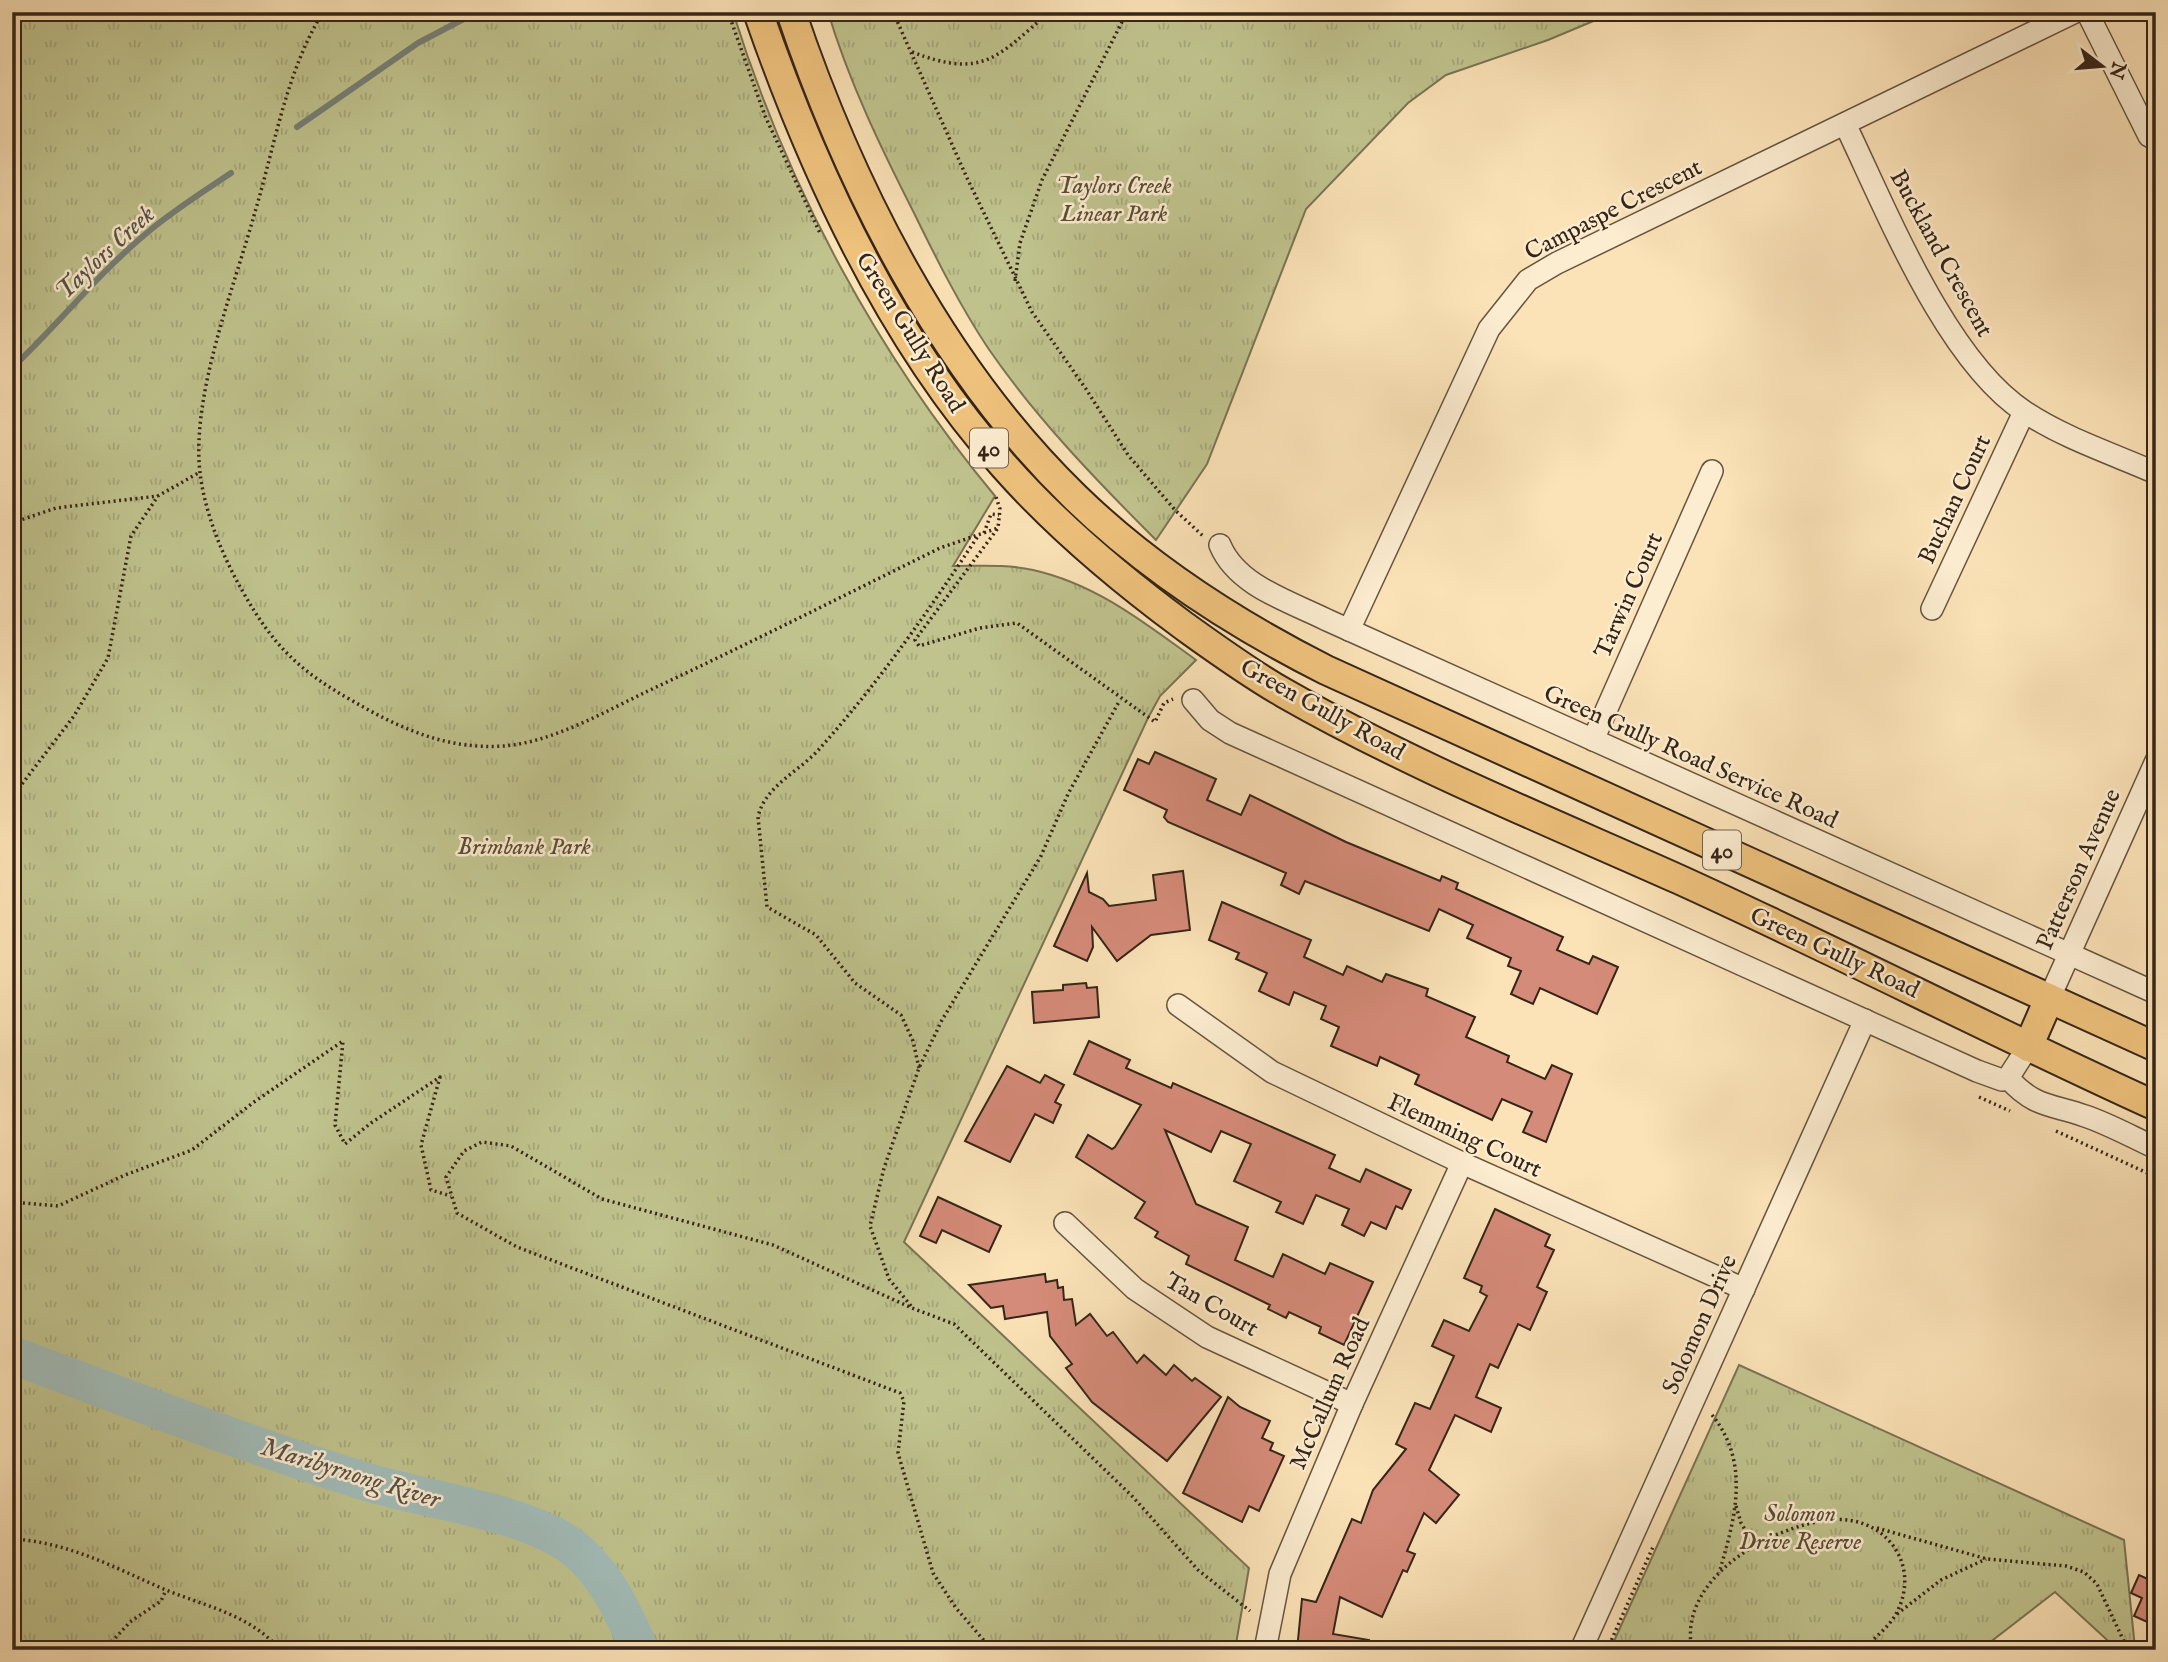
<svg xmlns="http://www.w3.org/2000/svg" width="2168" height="1662" font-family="'IM FELL English',serif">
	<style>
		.park { fill: url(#park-tufts); stroke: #7a7453; stroke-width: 2 }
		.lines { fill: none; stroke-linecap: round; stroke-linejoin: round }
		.stream { stroke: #768078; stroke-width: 6 }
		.river { stroke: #a2bcb8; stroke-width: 38 }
		.building { fill: #d58b79; stroke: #352518; stroke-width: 2 }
		.minor-casing { stroke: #665440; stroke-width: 24 }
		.major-casing { stroke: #352518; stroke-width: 32 }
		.path { stroke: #352518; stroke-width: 3.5; stroke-dasharray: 2 3.5; stroke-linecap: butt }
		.minor { stroke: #fcecd0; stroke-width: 21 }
		.major { stroke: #eec17c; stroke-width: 28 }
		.labels { text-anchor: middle; stroke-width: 5; stroke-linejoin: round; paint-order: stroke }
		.shield { fill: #fcecd0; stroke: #71614f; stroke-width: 2 }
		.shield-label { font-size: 23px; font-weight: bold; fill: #352518 }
		.park-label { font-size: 24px; font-style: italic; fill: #584c36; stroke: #fcecd0 }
		.street-label { font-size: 24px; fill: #352518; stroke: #fcecd0 }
		.water-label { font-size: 26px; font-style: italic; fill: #565248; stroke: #fcecd0 }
	</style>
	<defs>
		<pattern id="park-tufts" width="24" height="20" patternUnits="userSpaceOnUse" patternTransform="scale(1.75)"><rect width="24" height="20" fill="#c0c38e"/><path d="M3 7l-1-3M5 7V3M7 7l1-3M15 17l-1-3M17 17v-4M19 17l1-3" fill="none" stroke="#a6a77a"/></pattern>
	</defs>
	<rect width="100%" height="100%" fill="#fbe2b7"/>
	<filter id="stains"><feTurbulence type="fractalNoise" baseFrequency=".00286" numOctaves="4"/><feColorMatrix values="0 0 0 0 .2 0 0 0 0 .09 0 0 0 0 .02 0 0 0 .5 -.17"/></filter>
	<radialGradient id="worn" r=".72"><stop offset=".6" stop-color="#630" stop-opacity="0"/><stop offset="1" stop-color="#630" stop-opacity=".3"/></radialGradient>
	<g class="park">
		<path d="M12,12h721c55,176 144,342 262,484l-42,70c27,0 54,-2 80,4 63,14 112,53 163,90l-36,36 -12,22 -244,524 345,326 -14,82h-1223z"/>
		<path d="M828,12h787l-67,28 -102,35 -38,28 -102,106 -99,255 -51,76c-60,-60 -120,-122 -168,-192 -28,-42 -52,-90 -74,-135 -33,-65 -65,-131 -86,-201z"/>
		<path d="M1739,1365l385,175 11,108 -17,2 -63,-58 -75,58h-370z"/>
	</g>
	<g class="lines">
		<g class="stream">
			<path d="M297,127l121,-84 59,-31"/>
			<path d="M12,368c47,-44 86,-95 136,-136 26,-22 55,-40 83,-59"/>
		</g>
		<path class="river" d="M12,1355c118,44 235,90 355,127 60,18 147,28 198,60 37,23 58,70 75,108"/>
	</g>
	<g class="building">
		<path d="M1155,752l61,27 -9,21 34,15 9,-20 96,47 94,39 2,-5 16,7 -2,6 107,48 -6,13 32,14 4,-8 25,11 -21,47 -57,-26 -7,16 -22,-10 10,-23 -13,-5 3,-8 -44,-20 6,-13 -34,-16 -10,22 -124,-50 -6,13 -18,-9 5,-12 -118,-51 -4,-5 3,-7 -43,-20 14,-31 11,5z"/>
		<path d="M1183,871l7,59 -39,5 -34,26 -25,-34 1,20 -6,14 -33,-15 33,-73 2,19 14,7 6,7 47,-6 -3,-25z"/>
		<path d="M1222,902l89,38 -7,17 39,18 4,-9 35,16 4,-8 42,15 -2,7 49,21 -9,20 43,19 -2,6 38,17 7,-14 20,9 -26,68 -23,-10 9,-20 -30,-13 -10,21 -77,-36 4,-9 -39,-18 -3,9 -46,-20 8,-19 -18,-8 5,-13 -32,-14 -5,13 -30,-14 8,-18 -31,-14 3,-6 -30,-13z"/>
		<path d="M1086,983l1,5 10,-1 2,30 -65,6 -2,-31 31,-2v-5z"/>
		<path d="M1089,1041l41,19 -4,8 45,20 2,-5 162,72 -6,13 31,14 6,-13 45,21 -9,19 -6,-3 -10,23 -15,-7 -7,14 -22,-11 7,-16 -33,-14 -13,29 -27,-12 5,-10 -47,-21 17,-37 -30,-13 -10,21 -46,-22 31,74 52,23 -13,33 38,17 10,-23 42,20 5,-11 43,19 -29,63 -25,-12 2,-6 -32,-15 -3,6 -18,-9 2,-4 -84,-41 3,-8 -34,-19 3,-5 -23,-14 10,-16 -69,-45 12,-22 24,14 3,-2 26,-42 -67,-31z"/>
		<path d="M1007,1066l33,17 5,-8 19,10 -9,17 6,3 -8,18 -18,-9 -25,48 -45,-21z"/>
		<path d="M938,1197l63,29 -12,26 -47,-22 -6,13 -16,-7z"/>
		<path d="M1495,1209l55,26 -5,11 9,4 -17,37 10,5 -17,38 -12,-6 -20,44 -8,-4 -14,33 25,11 -10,24 -36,-17 -26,55 30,25 -23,28 -12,-10 -17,38 8,3 -8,18 -4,-2 -21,47 -42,-20 -7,37 36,6 -1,10h-71l5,-51 14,3 36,-83 9,4 12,-33 33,-41 -10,-5 19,-41 15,6 24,-53 -22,-10 12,-26 25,11 18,-35 -7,-4 2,-6 -18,-8z"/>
		<path d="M1045,1274l1,8 11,-2 1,8 5,-1 1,13 8,-1 4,26 14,-11 17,22 6,-4 24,31 7,-8 22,20 8,-10 18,16 3,-3 26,19 -54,64 -75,-59 -26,-34 6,-4 -22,-28 -3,-24 -42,7 -2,-13 -12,2 -22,-23z"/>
		<path d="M1228,1397l12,10 30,14 -8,17 11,5 -3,7 14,6 -25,55 -10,-5 -7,16 -59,-29z"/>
		<path d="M2156,1568v58l-22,-10 8,-18 -11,-5 8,-18 11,5z"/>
	</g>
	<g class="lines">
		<g class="minor-casing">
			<g id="minor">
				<path d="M2087,12l62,124"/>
				<path d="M1845,124c41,85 101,237 180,288 39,26 88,42 131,61"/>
				<path d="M1220,545c17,41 69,56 107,75l829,373"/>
				<path d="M1932,609l92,-197"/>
				<path d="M1349,630l140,-301 39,-49 29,-17 518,-251"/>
				<path d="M1193,700l17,20 20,13 747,338 25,9 6,-2 20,-31"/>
				<path d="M1593,740l119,-269"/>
				<path d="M2049,999l107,-238"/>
				<path d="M1178,1005l94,67 190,91 282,126"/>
				<path d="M2008,1078c27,30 43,26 77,38 24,8 47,21 71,32"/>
				<path d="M1065,1223l70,66 72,48 145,67"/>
				<path d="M1265,1650l15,-76 72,-170 110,-241"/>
				<path d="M1581,1650l284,-630"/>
			</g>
		</g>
		<g class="major-casing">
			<g id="major">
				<path d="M758,12c55,159 133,328 246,454 53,60 115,112 180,160 32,23 65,47 100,67 126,72 262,127 394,186 161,73 317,154 478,227"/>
				<path d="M791,12c59,175 150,355 284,485 74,72 160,127 251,173l830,377"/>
				<path d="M2028,1047l21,-48"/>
			</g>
		</g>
		<g class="path">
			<path d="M323,12c-37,60 -48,133 -68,200 -21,76 -64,183 -55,261 5,41 23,84 43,119 30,53 55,78 108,108 48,28 95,50 153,46 49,-4 100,-34 144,-55 98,-46 195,-95 292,-143l58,-20"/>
			<path d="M728,12l37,104 55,117"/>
			<path d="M893,12l74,166 65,134 54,77 42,66 47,55 28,26"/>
			<path d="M912,52c70,27 85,6 137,-40"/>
			<path d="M1015,281l5,-38 22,-63 85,-168"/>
			<path d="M996,497l4,12 -2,19 -83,112 4,6 61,-18 37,-5 138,99 9,-19 9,-4"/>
			<path d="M12,523l44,-15 102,-12"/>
			<path d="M984,533l7,-19 8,1"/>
			<path d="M12,797l62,-81 34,-58 23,-122 27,-40 42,-24"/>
			<path d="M919,1068l-6,-27 -12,-26 -46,-32 -39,-48 -49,-28 -9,-90c7,-32 43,-46 63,-70 59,-66 108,-137 157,-211"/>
			<path d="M1979,1097l31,14"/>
			<path d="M2056,1131l100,46"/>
			<path d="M12,1202l46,4 67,-31 67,-25 62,-48 89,-61 -8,84 10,19 26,-21 69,-46 -19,68 10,45 20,6"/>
			<path d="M911,1306l-22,-27 -19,-53 14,-58 35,-100 23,-48 99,-164 27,-62 52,-94"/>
			<path d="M1712,1415c39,48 23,104 7,158"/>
			<path d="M1736,1506l5,17 14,23"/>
			<path d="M1877,1528l110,31 79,7 18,6 13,12 31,66"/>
			<path d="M12,1539c57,3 103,29 154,51 39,16 85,25 114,60"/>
			<path d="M1897,1614l44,-34 45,-21"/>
			<path d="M104,1650l26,-28 31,-21 5,-11"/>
			<path d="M987,1650v-6l-31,-36 -23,-35 -35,-120 6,-52 -4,-8 -383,-146 -60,-34 -11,-36 18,-26 18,-9 29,4 91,53 171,46 139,63 42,16 179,173 65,73 52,41"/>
			<path d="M1607,1650l46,-103"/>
			<path d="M1692,1650c-15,-71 78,-124 138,-130 54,-6 93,44 66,94 -7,13 -23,25 -33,36"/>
		</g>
		<use href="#minor" class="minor"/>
		<use href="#major" class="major"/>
	</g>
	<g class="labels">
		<g class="shield">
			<rect x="970" y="428.5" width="38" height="39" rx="5"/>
			<rect x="1703" y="830.5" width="38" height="39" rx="5"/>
		</g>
		<g class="shield-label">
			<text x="989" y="456">40</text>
			<text x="1722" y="858">40</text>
		</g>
		<g class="park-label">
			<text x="1114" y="193">Taylors Creek<tspan x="1114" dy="28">Linear Park</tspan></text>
			<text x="524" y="854">Brimbank Park</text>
			<text x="1800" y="1521">Solomon<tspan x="1800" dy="28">Drive Reserve</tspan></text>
		</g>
		<g class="street-label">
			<text transform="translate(1613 209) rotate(-27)" y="8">Campaspe Crescent</text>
			<text transform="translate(1942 253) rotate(61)" y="8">Buckland Crescent</text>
			<text transform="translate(911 332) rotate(58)" y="8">Green Gully Road</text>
			<text transform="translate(1954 499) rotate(-65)" y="8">Buchan Court</text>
			<text transform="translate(1628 595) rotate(-66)" y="8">Tarwin Court</text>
			<text transform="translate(1323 709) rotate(29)" y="8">Green Gully Road</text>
			<text transform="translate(1691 756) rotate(24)" y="8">Green Gully Road Service Road</text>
			<text transform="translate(2078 869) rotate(-66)" y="8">Patterson Avenue</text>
			<text transform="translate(1835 952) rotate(25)" y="8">Green Gully Road</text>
			<text transform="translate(1465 1135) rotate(25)" y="8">Flemming Court</text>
			<text transform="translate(1212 1304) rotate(30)" y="8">Tan Court</text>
			<text transform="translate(1699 1324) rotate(-66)" y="8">Solomon Drive</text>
			<text transform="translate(1329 1393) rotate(-66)" y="8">McCallum Road</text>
		</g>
		<g class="water-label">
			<text transform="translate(104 252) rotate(-43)" y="9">Taylors Creek</text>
			<text transform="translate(351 1472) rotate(17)" y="9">Maribyrnong River</text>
		</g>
	</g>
	<rect width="2168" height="1662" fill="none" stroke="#fbe2b7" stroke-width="42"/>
	<rect x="14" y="14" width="2140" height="1634" fill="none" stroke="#352518" stroke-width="3.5"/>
	<rect x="21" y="21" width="2126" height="1620" fill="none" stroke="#352518" stroke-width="2"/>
	<g transform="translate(2102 66) rotate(106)" stroke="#fcecd0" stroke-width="5" paint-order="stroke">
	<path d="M0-5L12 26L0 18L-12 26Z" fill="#352518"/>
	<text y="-10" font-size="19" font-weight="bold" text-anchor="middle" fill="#352518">N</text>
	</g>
	<rect width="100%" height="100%" filter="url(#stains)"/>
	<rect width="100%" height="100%" fill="url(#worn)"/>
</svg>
